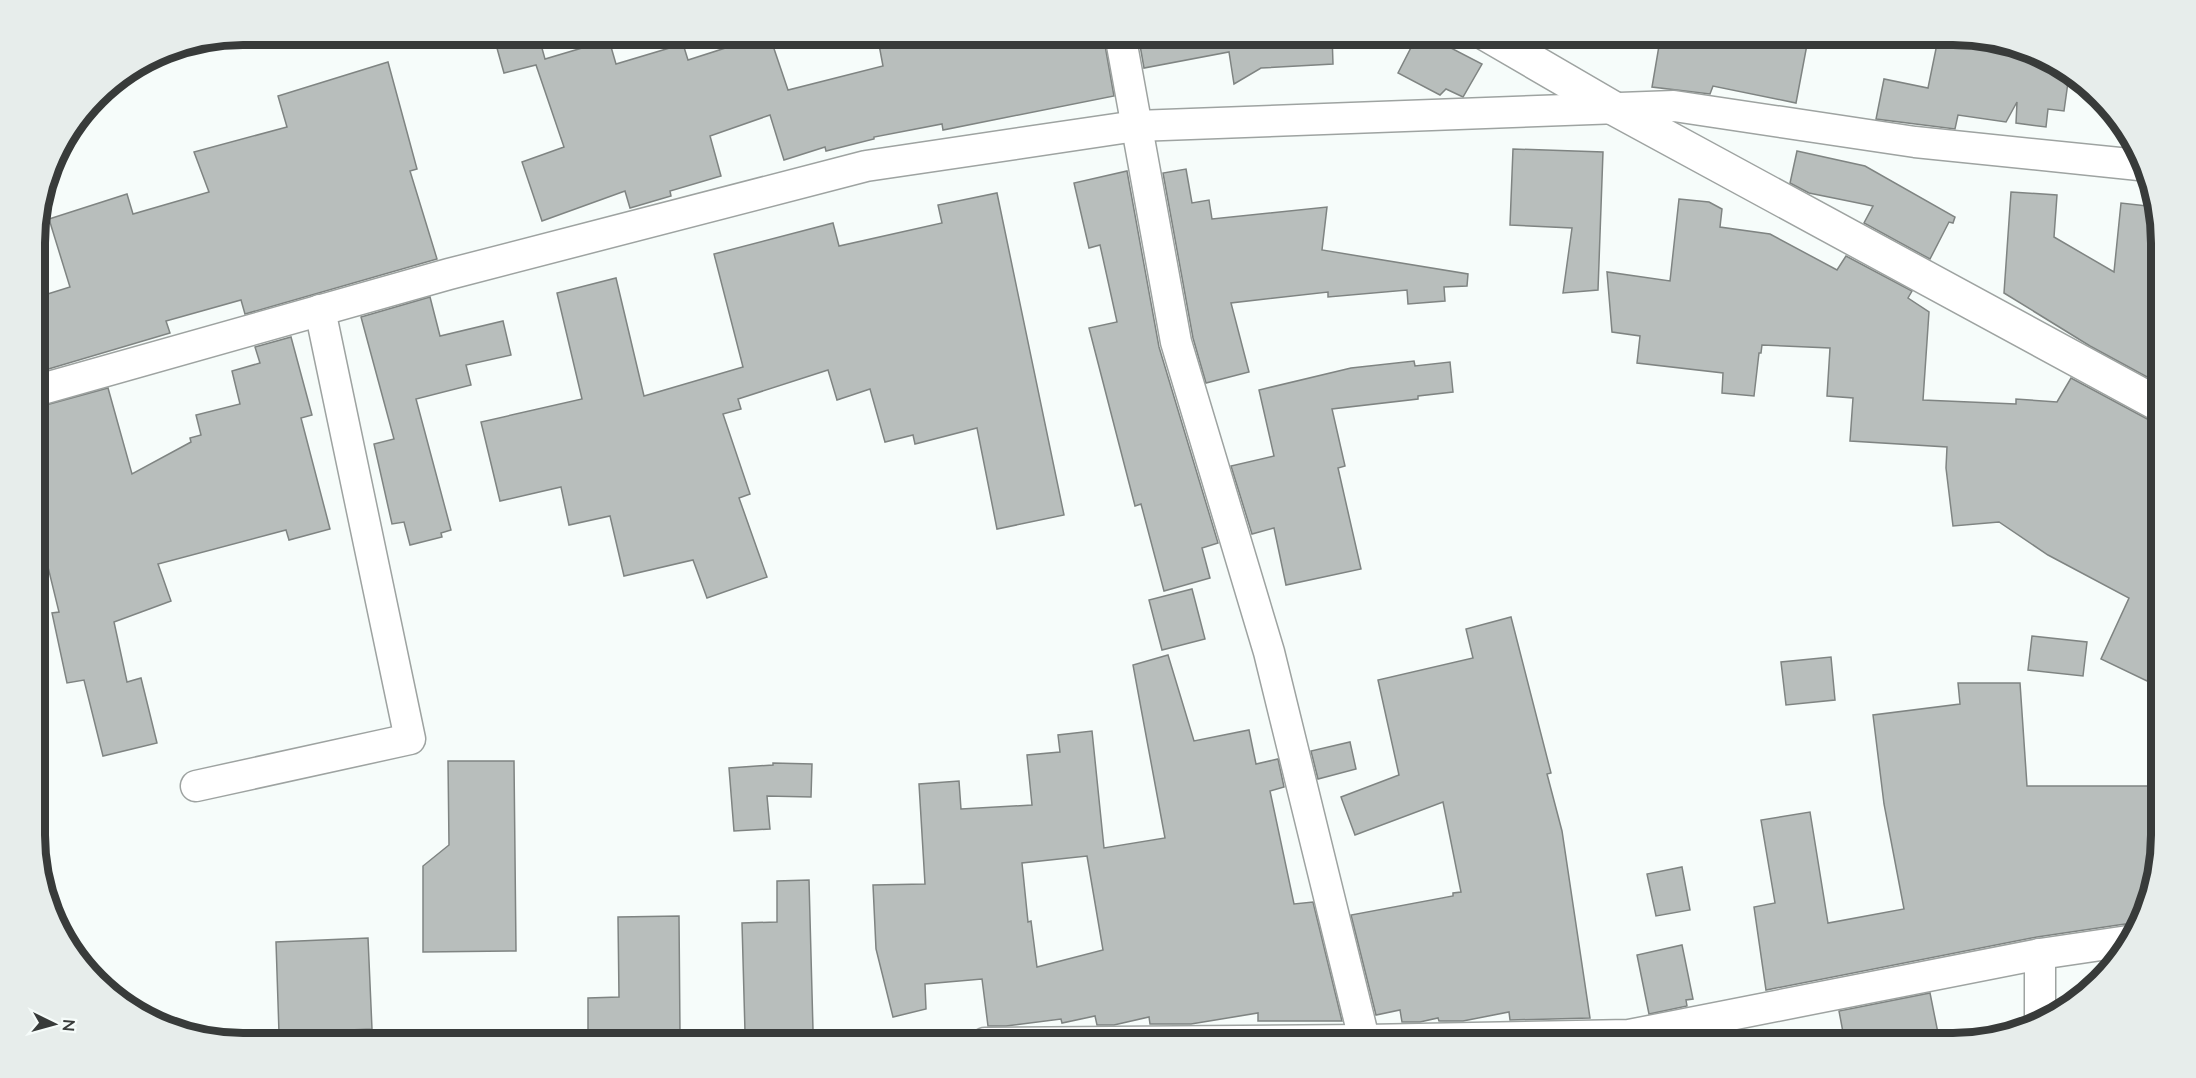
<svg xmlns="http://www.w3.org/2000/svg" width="2196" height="1078" font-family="Lato,sans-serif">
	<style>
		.building { fill: #b8bebc; stroke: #7f8482; stroke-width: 1.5; fill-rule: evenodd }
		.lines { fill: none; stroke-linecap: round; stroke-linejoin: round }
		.minor-casing { stroke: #9ea3a1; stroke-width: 33 }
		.tertiary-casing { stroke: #9ea3a1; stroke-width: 36 }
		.minor { stroke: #fff; stroke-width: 30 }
		.tertiary { stroke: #fff; stroke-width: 33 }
		.rim { fill: none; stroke: #383b3a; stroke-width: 8 }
	</style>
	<rect width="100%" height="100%" fill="#f6fcfa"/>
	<g class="building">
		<path d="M493,34h45l7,25 64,-19 7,24 67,-20 5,16 81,-26 19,56 95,-24 -6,-32h226l11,62 -171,34 -1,-6 -68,13v2l-48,12 -1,-4 -41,13 -14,-45 -60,21 11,40 -51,15 1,5 -41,12 -5,-17 -83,30 -20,-59 42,-15 -28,-82 -32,8z"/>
		<path d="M1138,34h194l1,30 -72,4 -27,16 -5,-32 -85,16z"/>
		<path d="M1418,34h6l58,30 -19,33 -17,-8 -6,6 -42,-22z"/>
		<path d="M1661,34h148l-13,69 -83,-17 -3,8 -58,-7z"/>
		<path d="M1939,34h14l92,22 24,19 -5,36 -16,-2 -2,18 -30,-4 1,-21 -11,20 -48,-7 -3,14 -79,-10 8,-40 44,9z"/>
		<path d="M388,62l29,107 -7,2 27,88 -192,55 -4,-14 -75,21 4,12 -135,40v-42l13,-2 -10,-32 32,-10 -21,-68 78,-25 6,20 76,-22 -15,-40 93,-25 -9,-31z"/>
		<path d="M1513,149l90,3 -5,138 -35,3 9,-65 -62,-3z"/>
		<path d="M1797,151l68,15 90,51 -2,6 -4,-1 -19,37 -66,-36 9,-17 -64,-13 -19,-10z"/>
		<path d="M1186,169l6,34 17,-3 3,19 115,-12 -5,43 146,24 -1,12 -23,1 1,14 -37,3 -1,-14 -79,7v-5l-97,11 18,69 -43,11 -13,-45 -30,-165z"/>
		<path d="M1127,171l32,176 59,196 -16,5 8,30 -46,13 -23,-87 -6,2 -46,-178 28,-6 -17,-77 -11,3 -15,-65z"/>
		<path d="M2011,192l46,3 -3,42 60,35 7,-69 35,4 4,9v168l-70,-38 -86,-53z"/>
		<path d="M997,193l67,322 -67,14 -20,-101 -62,16 -2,-9 -28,7 -15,-53 -33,11 -9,-30 -90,29 3,10 -18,5 27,80 -11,4 28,79 -60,21 -14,-38 -69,16 -14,-60 -41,9 -8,-38 -61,14 -19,-79 101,-23 -25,-106 59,-15 28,118 99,-29 -29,-113 119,-31 6,23 103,-23 -4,-18z"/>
		<path d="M1679,199l30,3 13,7 -2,18 50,7 67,36 9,-14 66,35 -4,7 21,14 -6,88 93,4v-5l41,3 14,-24 80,43 9,3 1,227 -14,30 -46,-22 28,-61 -81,-43 -49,-33 -46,4 -7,-58 1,-21 -97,-6 3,-43 -26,-2 3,-48 -68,-3 -1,8h-2l-5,43 -32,-3 1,-20 -86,-10 3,-27 -28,-4 -5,-60 63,9z"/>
		<path d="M430,297l10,39 63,-15 8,34 -45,10 5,20 -55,14 35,131 -10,3 1,4 -32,8 -6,-23 -12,2 -18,-80 20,-5 -33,-122z"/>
		<path d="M291,337l21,78 -11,3 29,111 -41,11 -3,-10 -128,34 13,37 -57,21 13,60 14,-4 16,65 -54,13 -19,-76 -17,3 -15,-70 7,-1 -23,-94 -1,-110 73,-20 24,86 59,-32 -1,-4 11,-3 -5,-20 44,-11 -8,-33 28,-8 -5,-16z"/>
		<path d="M1414,361l1,5 35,-4 3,30 -35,4v3l-86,10 13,57 -7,2 23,101 -75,16 -12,-57 -22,6 -21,-68 43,-10 -15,-66 92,-22z"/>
		<path d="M1192,589l13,50 -43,11 -13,-50z"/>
		<path d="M1511,617l40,156 -4,1 15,57 28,187 -80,2 -1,-8 -46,9h-24l-1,-3 -18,4h-18l-2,-12 -24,5 -25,-100 102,-19v-3l8,-1 -18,-90 -88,33 -14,-38 58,-22 -21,-95 95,-22 -7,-29z"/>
		<path d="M2032,636l55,6 -4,34 -55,-6z"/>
		<path d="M1168,655l26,86 55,-11 7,34 22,-5 6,28 -14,4 24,113 19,-2 29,119h-84v-8l-67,11h-41l-1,-7 -35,8h-17l-2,-9 -33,7 -1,-4 -55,7h-18l-6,-47 -57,5 1,25 -33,8 -17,-68 -3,-64 52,-1 -6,-100 40,-3 2,28 71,-4 -5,-50 33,-3 -2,-17 34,-4 12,117 61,-10 -32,-173zM1087,856l16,94 -66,17 -6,-46 -3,1 -6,-59z"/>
		<path d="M1831,657l4,43 -49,5 -5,-43z"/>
		<path d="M1958,683h62l7,103h134v50l-21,90 -15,-2 -88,13 -271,53 -12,-83 21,-4 -14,-83 49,-8 18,111 76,-14 -20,-105 -11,-89 87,-11z"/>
		<path d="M1350,742l6,27 -38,10 -7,-28z"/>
		<path d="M448,761h66l2,190 -93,1v-86l26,-21z"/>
		<path d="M773,763l39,1 -1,33 -44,-1 3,33 -36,2 -5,-63 44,-3z"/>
		<path d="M1682,867l8,43 -34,6 -9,-42z"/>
		<path d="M809,880l4,150 -68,2 -3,-109 35,-1v-41z"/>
		<path d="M679,916l1,117 -92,1v-36l31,-1 -1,-80z"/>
		<path d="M368,938l4,91 -93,4 -3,-91z"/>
		<path d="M1682,945l11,54 -7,1 1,6 -38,8 -12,-59z"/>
		<path d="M1930,993l10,50h-95l-6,-32z"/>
	</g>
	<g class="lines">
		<g class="minor-casing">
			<g id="minor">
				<path d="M1120,34l56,308 93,310 96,391"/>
				<path d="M35,391l414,-117 417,-108 270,-40 538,-20 241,36 224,23"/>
				<path d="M196,786l214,-47 -90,-429"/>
				<path d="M2040,1018v-64"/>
				<path d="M985,1043l380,-3 264,-5 411,-81 88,-13"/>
			</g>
		</g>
		<g class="tertiary-casing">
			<path id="tertiary" d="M1486,34l129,75 545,296"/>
		</g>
		<use href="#minor" class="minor"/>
		<use href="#tertiary" class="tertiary"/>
	</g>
	<path d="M0 0H2196V1078H0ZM243 45H1953A198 198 0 0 1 2151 243V835A198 198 0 0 1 1953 1033H243A198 198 0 0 1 45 835V243A198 198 0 0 1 243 45Z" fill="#e7edeb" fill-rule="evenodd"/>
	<path class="rim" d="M243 45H1953A198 198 0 0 1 2151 243V835A198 198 0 0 1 1953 1033H243A198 198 0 0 1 45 835V243A198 198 0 0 1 243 45Z"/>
	<g transform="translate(54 1024) rotate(95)" stroke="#f6fcfa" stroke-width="4.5" paint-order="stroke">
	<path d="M0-4.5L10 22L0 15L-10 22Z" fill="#383b3a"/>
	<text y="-9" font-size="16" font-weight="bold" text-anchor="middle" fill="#383b3a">N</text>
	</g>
</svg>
